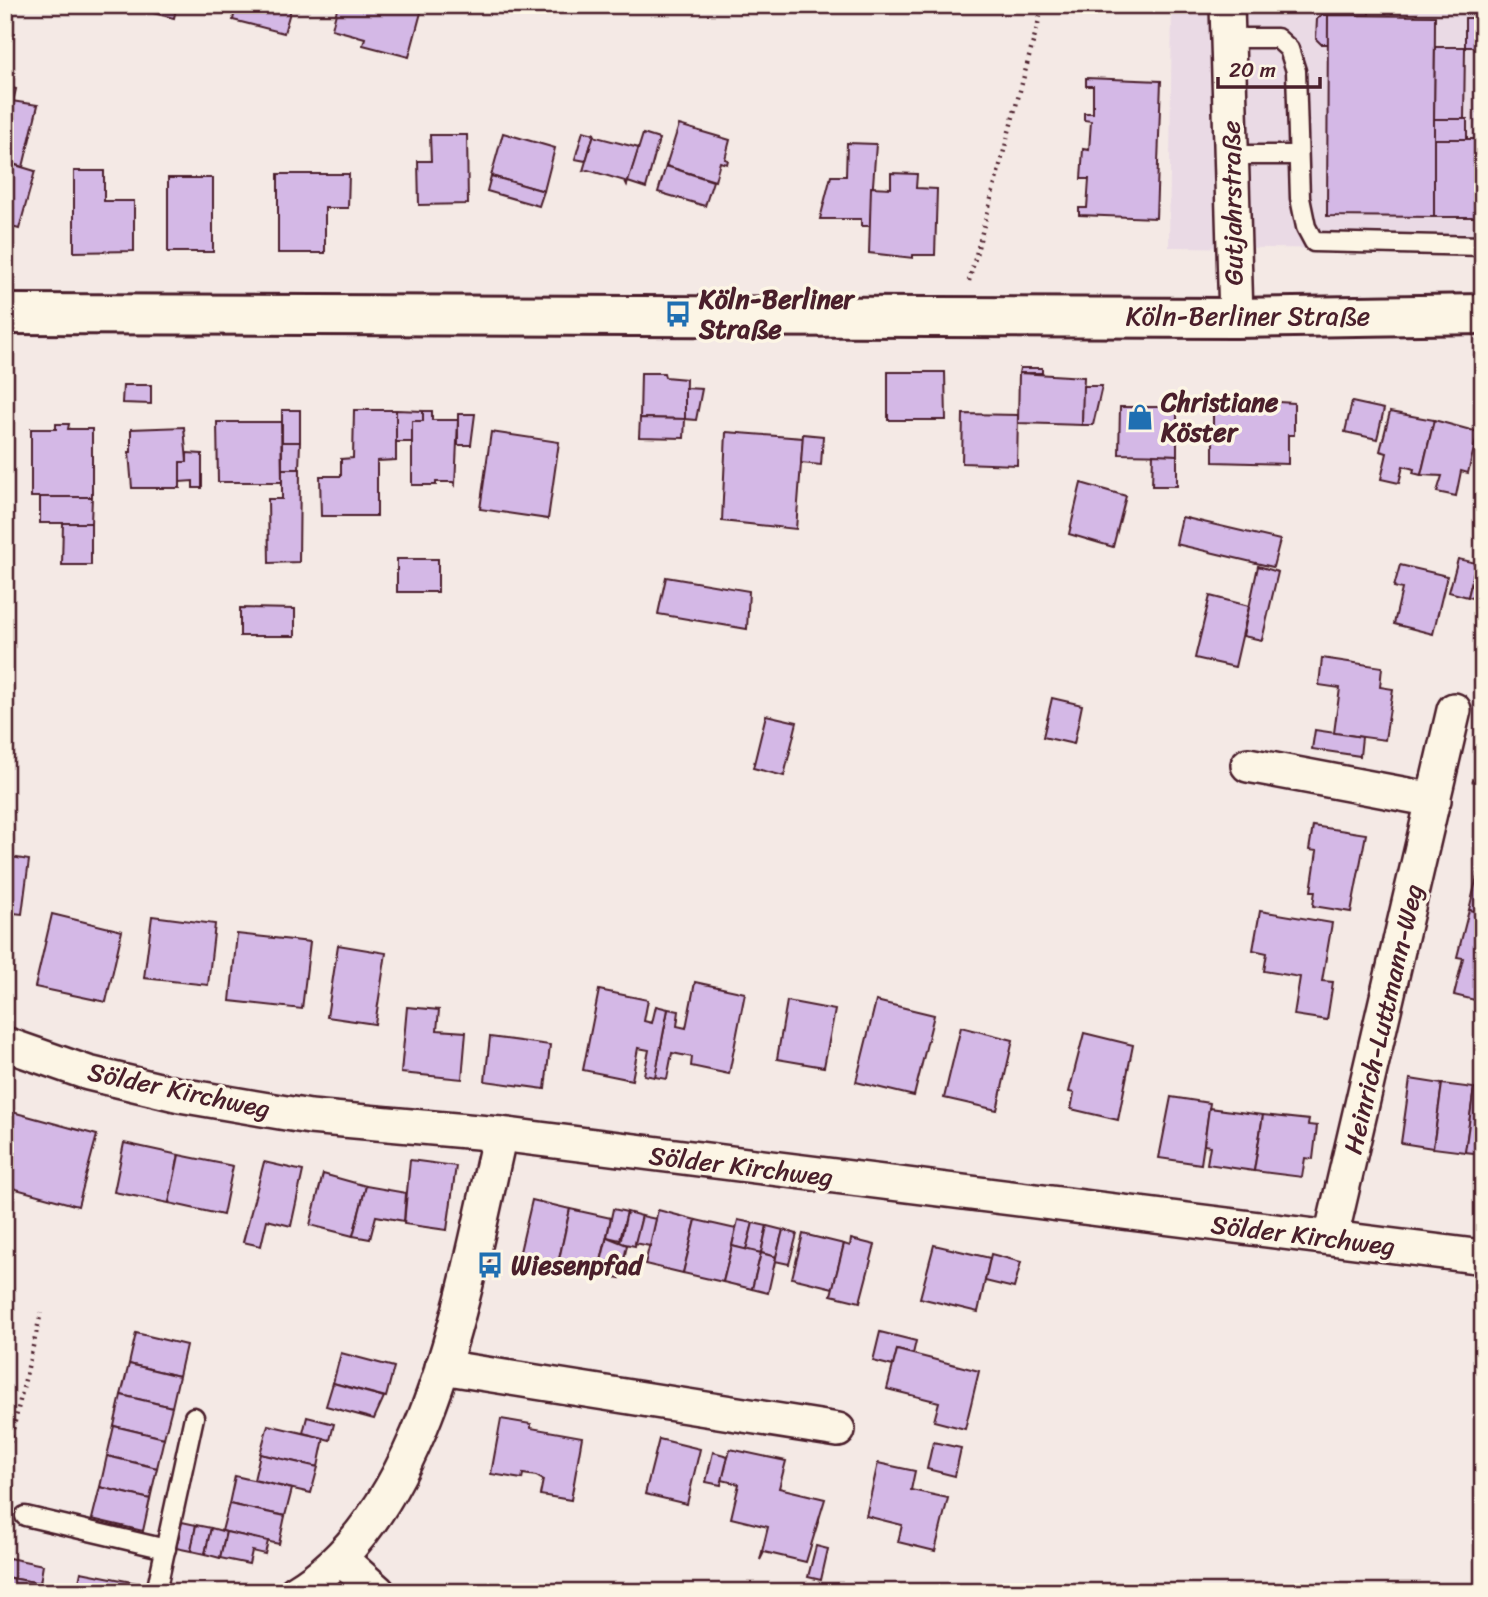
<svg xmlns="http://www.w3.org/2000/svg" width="1488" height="1597" font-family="Sriracha,sans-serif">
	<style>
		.built { fill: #eadae5 }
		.building { fill: #d4b8e6; stroke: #4a1f2b; stroke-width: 2 }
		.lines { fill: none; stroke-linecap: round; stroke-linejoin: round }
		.service-casing { stroke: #4a1f2b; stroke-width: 23 }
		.minor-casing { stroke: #4a1f2b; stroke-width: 38 }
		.secondary-casing { stroke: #4a1f2b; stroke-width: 44 }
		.path { stroke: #4a1f2b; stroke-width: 4.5; stroke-dasharray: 2 5; stroke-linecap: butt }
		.service { stroke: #fcf5e5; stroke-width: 18 }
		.minor { stroke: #fcf5e5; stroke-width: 33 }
		.secondary { stroke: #fcf5e5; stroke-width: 38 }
		.labels { text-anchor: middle; stroke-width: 7; stroke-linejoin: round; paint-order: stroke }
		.street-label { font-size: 26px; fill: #4a1f2b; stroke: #fcf5e5 }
		.poi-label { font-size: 26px; font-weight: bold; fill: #4a1f2b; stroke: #fcf5e5; text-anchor: start }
	</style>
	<rect width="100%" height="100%" fill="#f4e9e5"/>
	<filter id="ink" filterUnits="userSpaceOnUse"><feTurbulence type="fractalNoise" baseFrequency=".0143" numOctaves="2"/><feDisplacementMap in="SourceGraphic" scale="14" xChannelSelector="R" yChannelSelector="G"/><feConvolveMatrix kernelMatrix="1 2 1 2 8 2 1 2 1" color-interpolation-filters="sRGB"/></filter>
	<g filter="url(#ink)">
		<path class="built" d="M1172,5h311v245l-314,-3z"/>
		<g class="building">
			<path d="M104,5h29l-2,7z"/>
			<path d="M133,5h44l-3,13 -42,-10z"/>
			<path d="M236,5h56l-8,28 -51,-13z"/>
			<path d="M338,5h85l-14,52 -46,-12 2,-7 -33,-9z"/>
			<rect x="1322" y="5" width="47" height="10"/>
			<path d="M1322,15h6v29h-7l-5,-5 1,-20z"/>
			<path d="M1328,15l107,1 -1,201 -107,-1z"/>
			<path d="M1465,18h15l-1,29h-14z"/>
			<path d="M1435,47h30l-1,72h-30z"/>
			<path d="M1086,78l75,3 -5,137 -77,-3v-7h8l2,-29h-8l2,-30 6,1 2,-29 -7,-1v-7h9v-27h-7z"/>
			<path d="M5,86l11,3 -3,13 -8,-2z"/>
			<path d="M5,100l33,5 -15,62 -18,-5z"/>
			<rect x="1434" y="119" width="33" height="20"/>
			<path d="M679,125l51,15 -5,19 3,1 -1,4 -7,-2 -5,19 -49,-15z"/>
			<path d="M583,131l11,3 -8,27 -11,-2z"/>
			<path d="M503,133l52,15 -11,43 -53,-15z"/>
			<path d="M594,134l2,3 43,11 -12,37 -2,-4 -37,-11 -5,1z"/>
			<path d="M643,134l16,5 -13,49 -18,-6z"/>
			<path d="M430,135h37l1,69 -49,1 -1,-44h13z"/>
			<rect x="1434" y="139" width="49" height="78"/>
			<path d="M847,143l29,1 -6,82h-9v-7h-41l11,-43h15z"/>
			<path d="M5,162l30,9 -16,58 -14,-4z"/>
			<path d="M666,166l47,15 -8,25 -47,-14z"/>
			<path d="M74,171h30v30h30v50l-60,1z"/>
			<path d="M891,173l26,1 -1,14 21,1 -2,66h-22v3l-44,-5 2,-66 20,1z"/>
			<path d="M278,174h71l-1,34h-23v45h-47z"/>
			<path d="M491,176l53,15 -5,15 -52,-15z"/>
			<rect x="168" y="178" width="45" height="74"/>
			<path d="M1020,368h22v5h-23z"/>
			<path d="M888,372h57l1,48h-58z"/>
			<path d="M641,373h23l1,4 21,2 -1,40 -45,-1z"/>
			<path d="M1019,373l65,4 -2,48 -64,-2z"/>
			<path d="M123,385h28v19l-29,-1z"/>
			<path d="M1083,386h19l-9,39h-11z"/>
			<path d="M685,388l17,1 -6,31 -11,-1z"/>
			<path d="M1244,400l50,3v32h-6v29l-75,-2v-60z"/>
			<path d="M1352,402l32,7 -7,30 -32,-7z"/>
			<path d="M1120,407h57v48l-58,-1z"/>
			<rect x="282" y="410" width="18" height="32"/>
			<path d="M354,410h42v50l-19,1v55h-56l-1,-40h21v-17l12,-1z"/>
			<path d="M396,410l27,1v10h-11v21h-16z"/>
			<path d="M423,411h9v9h26l-3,65 -2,-3h-17v3h-24v-64h11z"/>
			<path d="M1390,412l44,8 -13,55 -8,-2 1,-4 -11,-3 -4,17 -18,-4 6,-26 -7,-2z"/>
			<path d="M458,414h17l-4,31h-13z"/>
			<path d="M963,414l55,1 -1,50 -55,-2z"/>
			<path d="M640,418l45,1 -1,19 -45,-1z"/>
			<path d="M1434,420l44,12 -10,41 -7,-2 -5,25 -19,-4 5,-16 -21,-1z"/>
			<path d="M217,422h64l1,60h-64z"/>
			<path d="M56,424h13l-1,5h24v68h-61v-68h25z"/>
			<path d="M184,427l3,35h-7v26h-48l-3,-36h2v-23z"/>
			<path d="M491,432l68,10 -11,77 -68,-10z"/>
			<path d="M726,432l77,6 -7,91 -74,-8z"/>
			<path d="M803,434l20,2 -2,29 -20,-2z"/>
			<path d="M282,442h18l-1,27h-17z"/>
			<path d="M187,453l15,1v34h-9v-7l-13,1v-20h7z"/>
			<path d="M1153,454l24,1v31h-25z"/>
			<path d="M282,469h18l-1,93 -30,1 -1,-64h14z"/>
			<path d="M1081,483l45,13 -13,51 -44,-13z"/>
			<path d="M40,497h52l-1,26h-51z"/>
			<path d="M1182,517l98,23 -7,27 -97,-23z"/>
			<path d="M63,523h28v42h-29z"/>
			<rect x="397" y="559" width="41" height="33"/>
			<path d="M1458,559l18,4 -8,34 -19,-5z"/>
			<path d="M1400,565l47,11 -14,58 -39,-10 8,-35 -8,-2z"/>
			<path d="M1258,566l20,6 -16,68 -19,-4z"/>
			<path d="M1474,572l9,2v26l-15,-3z"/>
			<path d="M666,577l83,14 -2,38 -89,-15z"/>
			<path d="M1210,596l39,10 -14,61 -40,-9z"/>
			<path d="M240,608l55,1v27h-55z"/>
			<path d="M1322,658l60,9 -2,20 13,2 -8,51 -51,-7 6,-45 -21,-3z"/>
			<path d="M1052,698l30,7 -8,39 -31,-7z"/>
			<path d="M766,715l31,7 -13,54 -31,-8z"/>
			<path d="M1315,730l47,7 -2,19 -48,-7z"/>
			<path d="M1313,826l53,8 -15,78 -38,-6 2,-15h-4l6,-40 -8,-1z"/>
			<path d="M5,856l24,4 -7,54 -17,-2z"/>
			<path d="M1480,864l3,1v48l-14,-3z"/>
			<path d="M1469,910l14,3v89l-29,-7 9,-37 -6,-1z"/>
			<path d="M1260,911l72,12 -10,58 11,1 -6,38 -33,-5 6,-38 -36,-6 3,-18 -14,-3z"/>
			<path d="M52,914l70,17 -16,71 -71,-15z"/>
			<path d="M152,916l63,8 -7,61 -64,-7z"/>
			<path d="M237,934l73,8 -8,67 -72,-8z"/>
			<path d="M338,945l48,8 -11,71 -48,-7z"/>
			<path d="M695,982l50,11 -16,81 -38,-8 1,-9 -20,-4 -5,26 -12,-2 13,-68 11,2 -2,15 9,2z"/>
			<path d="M599,990l49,10 -4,21 8,2 4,-17 12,3 -13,68 -11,-2 5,-25 -11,-2 -6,32 -49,-10z"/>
			<path d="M787,1001l48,9 -11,57 -47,-8z"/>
			<path d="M876,1001l58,14 -20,81 -58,-14z"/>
			<path d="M407,1007l32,3 -2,20 29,2 -4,47 -61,-6z"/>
			<path d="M961,1027l52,13 -16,70 -53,-12z"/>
			<path d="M1084,1033l49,12 -15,75 -47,-11 3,-16 -5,-1z"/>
			<path d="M490,1037l60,8 -5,44 -60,-8z"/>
			<path d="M1410,1079l32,5 -9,64 -32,-5z"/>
			<path d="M1442,1084l32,4 -9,64 -32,-4z"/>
			<path d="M1474,1088l9,1v65l-18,-2z"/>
			<path d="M1171,1097l39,6 -9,61 -42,-6z"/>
			<path d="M1209,1108l54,7 -9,56 -47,-7 3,-18 -6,-1z"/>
			<path d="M5,1110l92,25 -19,71 -73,-20z"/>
			<path d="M1263,1115l46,5 -1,5 9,1 -4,33 -8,-1 -3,19 -48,-6z"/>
			<path d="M124,1143l55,12 -10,48 -55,-11z"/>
			<path d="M179,1155l54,11 -10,49 -54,-12z"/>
			<path d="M410,1160l46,6 -9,64 -43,-6z"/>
			<path d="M264,1162l39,9 -12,55 -24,-6 -6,26 -18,-4z"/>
			<path d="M323,1174l43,12 -13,50 -43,-11z"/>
			<path d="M366,1186l40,7 -2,28 -28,-5 -6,23 -17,-3z"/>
			<path d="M532,1200l38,9 -12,55 -39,-8z"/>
			<path d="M570,1209l41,9 -13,56 -40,-10z"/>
			<path d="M613,1209l14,3 -7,28 -13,-3z"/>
			<path d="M658,1210l38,10 -13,53 -38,-9z"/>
			<path d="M627,1212l15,4 -7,30 -15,-3z"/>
			<path d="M642,1216l14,3 -6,27 -15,-3z"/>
			<path d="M696,1220l40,9 -13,53 -40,-9z"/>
			<path d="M738,1220l15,3 -7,27 -14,-4z"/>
			<path d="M753,1223l14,3 -6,27 -15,-3z"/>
			<path d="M767,1226l16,4 -7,27 -15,-4z"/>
			<path d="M783,1230l14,4 -8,30 -14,-3z"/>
			<path d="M803,1234l41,10 -11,44 -41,-10z"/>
			<path d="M607,1237l20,8 -7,33 -22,-4z"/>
			<path d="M851,1239l24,6 -15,57 -29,-7 13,-51 6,2z"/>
			<path d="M934,1245l56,13 -12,54 -58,-14z"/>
			<path d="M732,1246l29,7 -9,36 -29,-7z"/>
			<path d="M761,1253l15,4 -8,36 -16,-4z"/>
			<path d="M991,1254l30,8 -7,26 -29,-7z"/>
			<path d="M880,1332l36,9 -3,13 -16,-4 -4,16 -20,-5z"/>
			<path d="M136,1333l50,12 -7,31 -50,-12z"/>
			<path d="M897,1350l82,21 -14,58 -31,-8 5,-19 -52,-13z"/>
			<path d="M341,1353l53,14 -8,30 -53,-14z"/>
			<path d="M129,1364l50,12 -7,31 -51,-12z"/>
			<path d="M333,1383l51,14 -10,22 -48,-13z"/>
			<path d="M121,1395l51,12 -8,31 -50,-12z"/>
			<path d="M307,1417l27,7 -4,16 -27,-7z"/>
			<path d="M501,1419l30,5v4l51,9 -11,63 -31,-5 3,-15 -7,-4 -13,-2 -1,5 -31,-5z"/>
			<path d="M268,1425l56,13 -6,29 -58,-13z"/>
			<path d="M114,1426l50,12 -7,30 -50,-12z"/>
			<path d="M659,1439l41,10 -13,55 -42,-10z"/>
			<path d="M933,1442l28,6 -6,28 -28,-7z"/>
			<path d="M730,1449l56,12 -7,27 46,11 -19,63 -42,-10 -4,8 8,-33 -37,-9 8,-34 -17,-4z"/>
			<path d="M713,1452l15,4 -7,29 -15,-3z"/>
			<path d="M260,1454l58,13 -7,26 -57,-13z"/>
			<path d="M107,1456l50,12 -7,31 -50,-12z"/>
			<path d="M878,1463l37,8 -4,19 37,8 -13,53 -37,-9 4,-17 -36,-9z"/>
			<path d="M235,1476l57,13 -7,27 -56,-12z"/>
			<path d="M100,1487l50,12 -7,32 -51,-12z"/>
			<path d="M229,1504l56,12 -6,28 -57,-13z"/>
			<path d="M182,1522l14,3 -5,26 -15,-3z"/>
			<path d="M196,1525l15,3 -6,26 -14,-3z"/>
			<path d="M211,1528l15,4 -6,26 -15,-4z"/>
			<path d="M226,1532l42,9 -3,13 -13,-3 -3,13 -29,-6z"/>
			<path d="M816,1546l12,3 -7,31 -13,-3z"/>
			<path d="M9,1558l34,7 -3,18 -35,-6z"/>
			<path d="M81,1572l61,12 -2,8h-63z"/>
			<path d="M5,1577l35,6 -2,9h-33z"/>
		</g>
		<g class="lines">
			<g class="service-casing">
				<g id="service">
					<path d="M1228,38h49l12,11 7,22 4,127 6,29 8,15 169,4"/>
					<path d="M1231,155h67"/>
					<path d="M25,1516l141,33"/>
					<path d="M156,1592l38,-175"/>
				</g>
			</g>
			<g class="minor-casing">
				<g id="minor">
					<path d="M1227,5l9,313"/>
					<path d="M1248,765l186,35"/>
					<path d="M5,1044l83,29 92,22 130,22 190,17 983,123"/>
					<path d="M1331,1237l123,-527"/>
					<path d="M442,1367l396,63"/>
					<path d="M341,1559l37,33"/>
					<path d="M296,1592c135,-80 171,-316 204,-458"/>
				</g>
			</g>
			<g class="secondary-casing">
				<path id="secondary" d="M5,314l1231,4 247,-4"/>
			</g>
			<g class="path">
				<path d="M969,281l74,-276"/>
				<path d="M1472,780l11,3"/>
				<path d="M5,1463l36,-150"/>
			</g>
			<use href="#service" class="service"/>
			<use href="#minor" class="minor"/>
			<use href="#secondary" class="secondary"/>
		</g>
	</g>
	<defs>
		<g id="bus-bare" transform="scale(2.1)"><path d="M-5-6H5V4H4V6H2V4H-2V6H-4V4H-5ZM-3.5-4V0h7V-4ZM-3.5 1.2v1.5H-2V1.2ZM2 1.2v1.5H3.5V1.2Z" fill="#1f6fb2" stroke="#fcf5e5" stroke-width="2.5" paint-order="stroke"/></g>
		<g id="shop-bare" transform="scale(2.1)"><path d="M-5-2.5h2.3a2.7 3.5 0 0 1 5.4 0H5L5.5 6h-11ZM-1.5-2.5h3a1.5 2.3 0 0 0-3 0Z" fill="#1f6fb2" stroke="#fcf5e5" stroke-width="2.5" paint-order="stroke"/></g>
	</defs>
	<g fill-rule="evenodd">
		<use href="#bus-bare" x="678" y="314"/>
		<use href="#shop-bare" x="1140" y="417"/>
		<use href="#bus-bare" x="490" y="1265"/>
	</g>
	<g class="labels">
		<g class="street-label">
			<text transform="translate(1232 203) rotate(-91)" y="9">Gutjahrstraße</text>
			<text x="1248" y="325">Köln-Berliner Straße</text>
			<text transform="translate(1383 1019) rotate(-77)" y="9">Heinrich-Luttmann-Weg</text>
			<text transform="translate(179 1090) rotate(12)" y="9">Sölder Kirchweg</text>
			<text transform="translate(741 1166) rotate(7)" y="9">Sölder Kirchweg</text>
			<text transform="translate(1303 1235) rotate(7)" y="9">Sölder Kirchweg</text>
		</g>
		<g class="poi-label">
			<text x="699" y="308">Köln-Berliner<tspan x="699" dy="30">Straße</tspan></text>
			<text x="1161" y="411">Christiane<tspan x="1161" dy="30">Köster</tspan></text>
			<text x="511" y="1274">Wiesenpfad</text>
		</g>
	</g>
	<rect width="1488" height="1597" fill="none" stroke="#fcf5e5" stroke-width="28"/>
	<rect x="14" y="14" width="1460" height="1569" fill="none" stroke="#4a1f2b" stroke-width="2.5" filter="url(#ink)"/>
	<path d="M1218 77v10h102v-10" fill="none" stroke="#4a1f2b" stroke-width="3.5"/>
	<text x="1229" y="77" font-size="21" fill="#4a1f2b" stroke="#fcf5e5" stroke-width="5" paint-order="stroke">20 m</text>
</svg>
